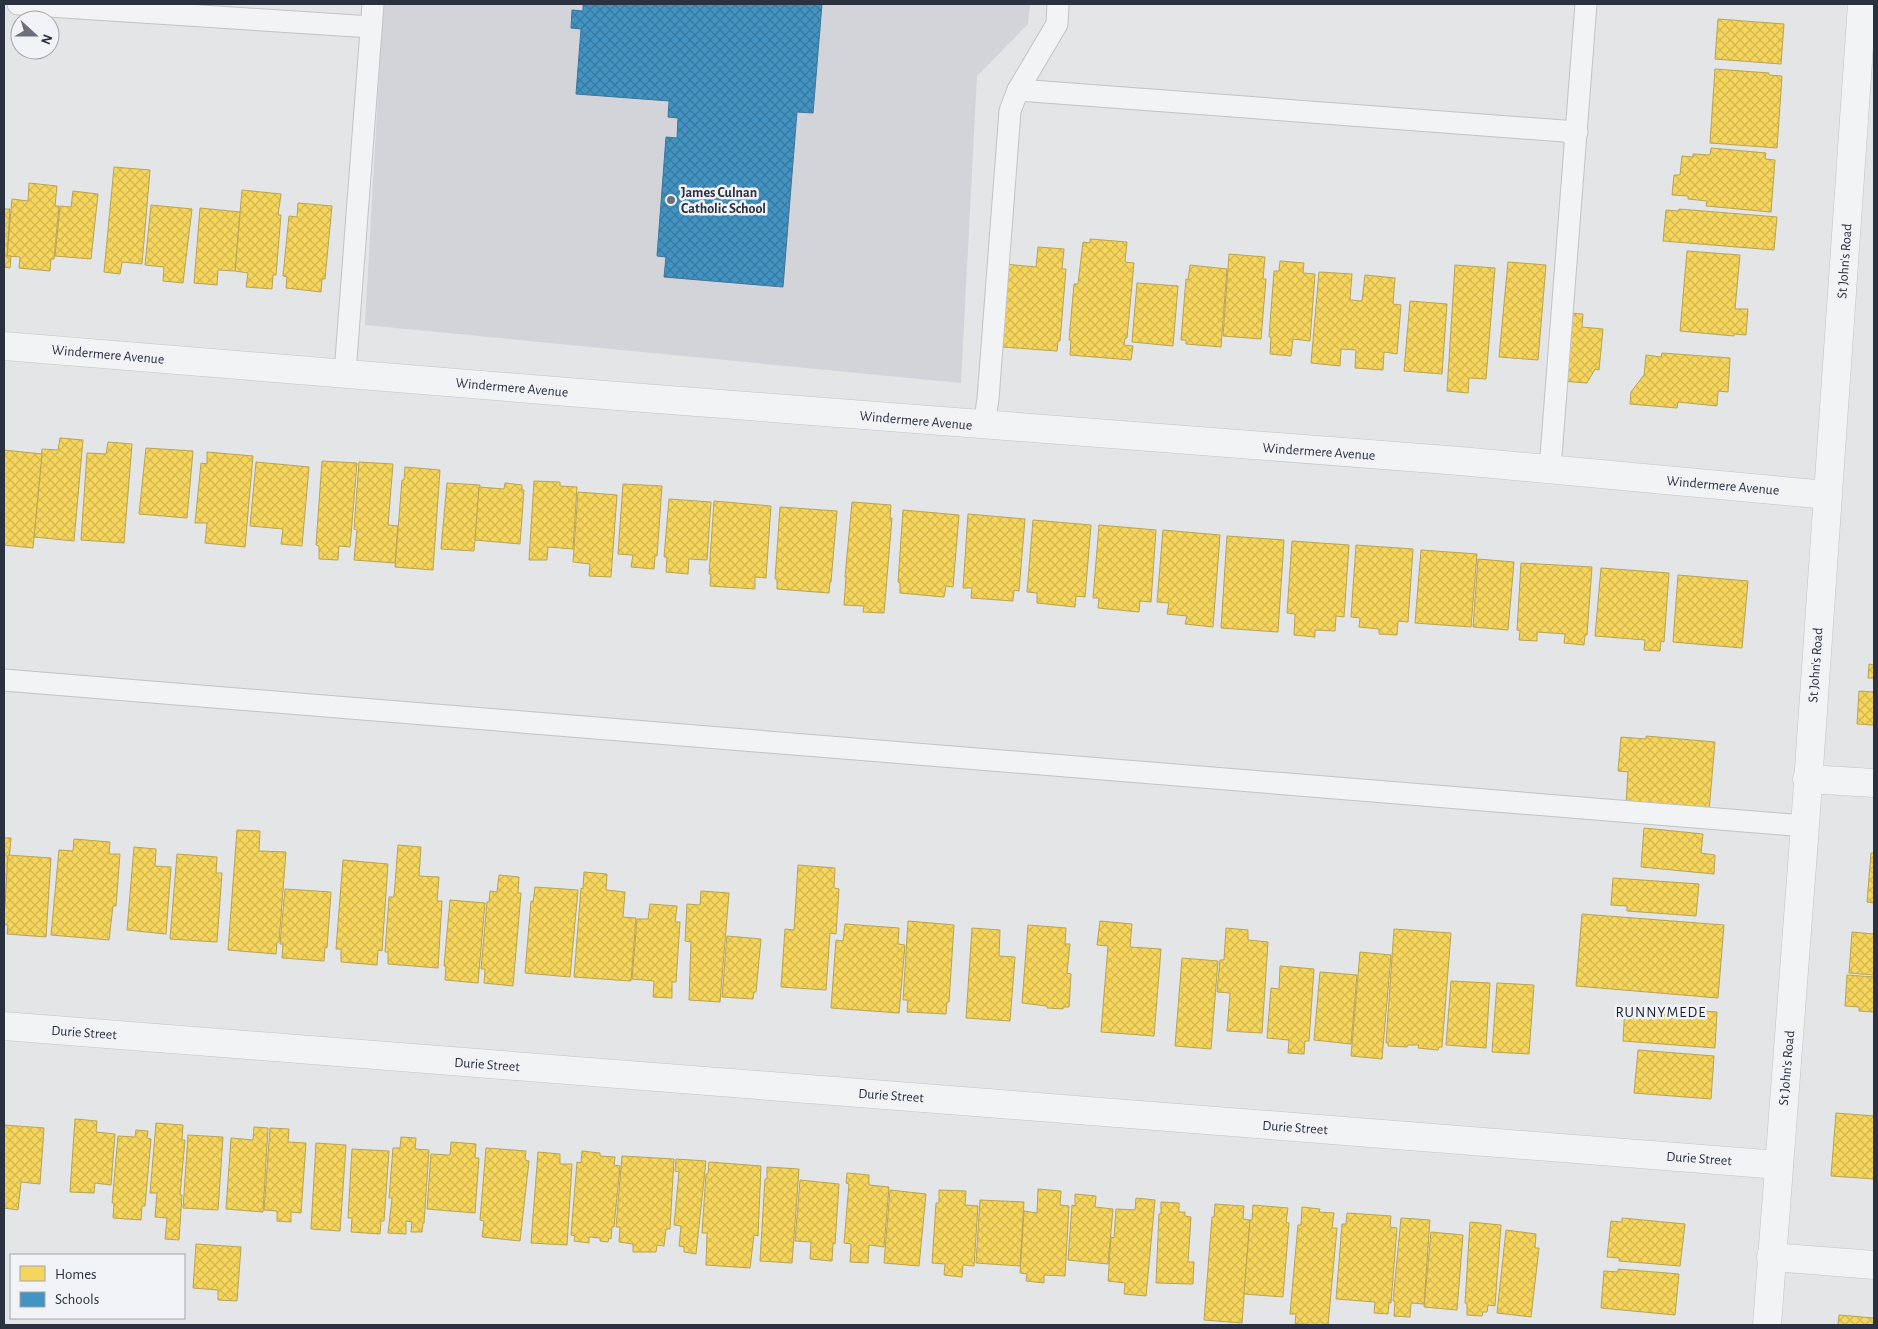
<svg xmlns="http://www.w3.org/2000/svg" width="1878" height="1329" font-family="'Alegreya Sans',sans-serif">
	<style>
		.built { fill: #d2d4da }
		.homes { fill: url(#homes-cross-hatch); stroke: #b9a454 }
		.schools { fill: url(#schools-cross-hatch); stroke: #3c769c }
		.lines { fill: none; stroke-linecap: round; stroke-linejoin: round }
		.service-casing { stroke: #c1c3c5; stroke-width: 23 }
		.minor-casing { stroke: #c1c3c5; stroke-width: 29 }
		.service { stroke: #f2f3f5; stroke-width: 21 }
		.minor { stroke: #f2f3f5; stroke-width: 28 }
		.poi-dot { fill: #6b707b; stroke: #f1f3f7; stroke-width: 2 }
		.labels { text-anchor: middle; stroke-width: 5; stroke-linejoin: round; paint-order: stroke }
		.poi-label { font-size: 14px; font-weight: bold; fill: #2a3141; stroke: #f1f3f7; text-anchor: start }
		.street-label { font-size: 14px; fill: #2a3141; stroke: #f1f3f7 }
		.neighbourhood-label { font-size: 15px; letter-spacing: 1px; fill: #1c2231; stroke: #f1f3f7 }
	</style>
	<defs>
		<pattern id="homes-cross-hatch" width="8" height="8" patternUnits="userSpaceOnUse" patternTransform="scale(1.25)"><rect width="8" height="8" fill="#f6d55c"/><path d="M0 0l8 8M0 8l8-8" fill="none" stroke="#d3b751"/></pattern>
		<pattern id="schools-cross-hatch" width="8" height="8" patternUnits="userSpaceOnUse" patternTransform="scale(1.25)"><rect width="8" height="8" fill="#4393c3"/><path d="M0 0l8 8M0 8l8-8" fill="none" stroke="#3879a0"/></pattern>
	</defs>
	<rect width="100%" height="100%" fill="#e3e5e7"/>
	<path class="built" d="M383,4h647l-2,20 -51,52 -16,307 -596,-58z"/>
	<g class="homes">
		<path d="M1718,19l66,5 -3,40 -66,-5z"/>
		<path d="M1715,69l54,4v2l13,1 -5,72 -67,-5z"/>
		<path d="M1711,148l55,5 -1,6 10,1 -4,52 -65,-6 1,-5 -19,-2v-3l-16,-1 2,-20h6l2,-19 11,1v-3l17,1z"/>
		<path d="M114,167l36,3 -8,94 -20,-2 -2,12 -16,-2z"/>
		<path d="M29,183l28,3 -2,20h4l-5,53h-3l-1,12 -31,-3 1,-11 -13,-1 5,-57 16,2z"/>
		<path d="M242,190l39,4 -3,21h3l-5,60h-3l-1,14 -26,-2 2,-14 -13,-2z"/>
		<path d="M73,191l25,3 -7,65 -36,-3 5,-50 11,1z"/>
		<path d="M298,203l34,3 -7,73h-3l-1,13 -35,-4 1,-11 -4,-1 6,-60 8,1z"/>
		<path d="M151,205l41,4 -9,74 -20,-2 1,-14 -19,-2z"/>
		<path d="M200,208l40,4 -5,59 -17,-1 -1,15 -23,-2z"/>
		<path d="M4,209h6l-3,47h4l-1,12 -6,-1z"/>
		<path d="M1679,209l98,8 -3,33 -111,-9 3,-31 12,1z"/>
		<path d="M1090,239l37,3 -2,20 9,1 -7,75h-2l-1,7 9,1 -2,14 -61,-5 1,-15h-2l5,-56h4l5,-42 7,1z"/>
		<path d="M1038,247l26,2 -2,20h4l-6,72h-2l-1,10 -55,-4 2,-83 32,3z"/>
		<path d="M1687,251l53,4 -5,54h13l-2,26 -12,-1v2l-54,-5z"/>
		<path d="M1229,254l36,3 -2,22h3l-5,60 -38,-3z"/>
		<path d="M1280,261l24,2 -1,10 12,1 -5,67 -17,-2 -2,17 -21,-2 1,-17h-2l5,-66h5z"/>
		<path d="M1508,262l38,3 -8,95 -39,-3z"/>
		<path d="M1190,265l37,4 -6,78 -35,-3v-4h-5l5,-61 2,1z"/>
		<path d="M1455,265l40,3 -9,111 -17,-1 -1,15 -21,-2z"/>
		<path d="M1319,272l33,2 -2,26 12,1 3,-26 30,3 -2,26 8,1 -4,49 -13,-2 -1,18 -28,-2 1,-18 -15,-1 -1,17 -29,-3z"/>
		<path d="M1137,283l41,3 -5,60 -41,-4z"/>
		<path d="M1410,301l37,3 -5,70 -38,-3z"/>
		<path d="M1569,313l14,1 -1,13 21,2 -4,41 -4,-1 -8,14 -26,-2z"/>
		<path d="M1662,353l68,5 -2,34 -10,-1 -1,15 -39,-4 -1,6 -47,-4 1,-12 13,-17 2,-20 15,2z"/>
		<path d="M60,438l23,2 -9,101 -40,-4 8,-88 16,1z"/>
		<path d="M108,442l24,2 -8,99 -43,-3 6,-87 19,1z"/>
		<path d="M146,448l47,3 -6,67 -48,-4z"/>
		<path d="M4,450l38,4 -9,94 -29,-3z"/>
		<path d="M207,452l46,4 -8,91 -40,-4 2,-20h-12l6,-60 6,1z"/>
		<path d="M322,461l35,2 -7,84 -11,-1 -1,14 -19,-1v-13l-3,-1z"/>
		<path d="M256,462l53,5 -7,79 -21,-2 2,-15 -33,-3z"/>
		<path d="M359,462l34,2 -5,61 10,1 -3,37 -41,-3 3,-30 -3,-1z"/>
		<path d="M405,467l35,3 -7,100 -38,-3 7,-87h2z"/>
		<path d="M534,481l26,1v4l17,1 -4,62 -25,-2 -1,13h-18z"/>
		<path d="M447,483l33,2 -6,66 -33,-2z"/>
		<path d="M505,483l17,2v5h2l-4,54 -45,-4 4,-53 25,2z"/>
		<path d="M623,484l39,2 -5,70h-2l-1,13 -23,-2 2,-12 -15,-1z"/>
		<path d="M578,492l39,3 -6,82 -22,-1 1,-12 -17,-2z"/>
		<path d="M669,499l42,3 -4,58 -18,-1 -1,15 -22,-2 1,-15h-3z"/>
		<path d="M714,501l57,5 -5,72 -11,-1v12l-45,-3 1,-12h-2z"/>
		<path d="M852,502l39,3 -1,13h2l-8,95 -21,-1 1,-6 -20,-1 2,-28h-1z"/>
		<path d="M780,507l57,4 -6,71h-1l-1,11 -52,-4v-10h-2z"/>
		<path d="M903,510l56,5 -6,72 -7,-1 -2,11 -44,-4v-10l-2,-1z"/>
		<path d="M968,514l57,5 -6,72 -5,-1 -1,11 -42,-3 1,-10h-9z"/>
		<path d="M1033,520l58,5 -6,72 -9,-1 -1,11 -38,-4v-10l-10,-1z"/>
		<path d="M1099,525l57,5 -5,72 -11,-1 -1,11 -41,-4 1,-10h-6z"/>
		<path d="M1163,530l57,5 -7,92 -28,-3 2,-8 -20,-2 2,-11 -12,-1z"/>
		<path d="M1227,536l57,4 -6,92 -57,-4z"/>
		<path d="M1292,541l57,4 -5,72 -8,-1 -1,15 -20,-1v7l-21,-2 1,-21 -8,-1z"/>
		<path d="M1356,545l57,4 -5,73 -10,-1 -1,14 -18,-1v-5l-20,-2 1,-9 -9,-1z"/>
		<path d="M1421,550l56,4 -6,73 -56,-4z"/>
		<path d="M1478,559l36,3 -6,68 -35,-3z"/>
		<path d="M1521,563l71,4 -5,68h-2l-1,10 -20,-2 1,-9 -28,-2v9l-18,-1 1,-9 -3,-1z"/>
		<path d="M1601,568l68,5 -5,69 -3,-1 -1,10 -16,-1 1,-10 -50,-4z"/>
		<path d="M1678,575l70,6 -6,67 -69,-6z"/>
		<path d="M1869,664l5,1v13h-6z"/>
		<path d="M1859,691l15,1v33l-17,-1z"/>
		<path d="M1646,736l69,6 -6,69 -83,-7 2,-32 -10,-1 3,-34 25,2z"/>
		<path d="M1644,828l59,6 -2,19 14,2 -1,19 -73,-7z"/>
		<path d="M237,830l23,1 -1,20 27,1 -7,90h-2l-1,12 -48,-4z"/>
		<path d="M4,838h7l-7,82z"/>
		<path d="M74,839l36,3 -1,12h11l-4,52h-3l-4,34 -58,-5 8,-85 14,1z"/>
		<path d="M398,845l23,2 -2,29 20,1 -2,24h5l-4,67 -50,-4v-12h-3l4,-55h5z"/>
		<path d="M134,847l22,2 -1,17 16,1 -5,67 -39,-4z"/>
		<path d="M1871,853h3v50l-7,-1z"/>
		<path d="M177,854l40,3 -1,16h6l-5,69 -47,-3z"/>
		<path d="M8,855l43,3 -5,79 -39,-3 1,-9h-4v-5z"/>
		<path d="M343,860l45,4 -6,87 -4,-1 -1,15 -36,-3v-13h-5z"/>
		<path d="M798,865l37,3 -1,20 5,1 -3,45 -6,-1 -4,57 -45,-3 4,-58 9,1z"/>
		<path d="M584,872l23,2 -1,16 19,2 -2,25 13,1 -5,63 -57,-4 7,-89 2,1z"/>
		<path d="M499,875l20,2 -1,16h3l-8,93 -29,-3 1,-14h-4l6,-67h2l1,-11 7,1z"/>
		<path d="M1613,878l86,6 -3,32 -69,-5v-5l-16,-1z"/>
		<path d="M535,887l43,3 -8,87 -45,-4 6,-72 2,1z"/>
		<path d="M285,889l46,3 -4,56 -2,-1 -1,14 -42,-3 1,-14h-3z"/>
		<path d="M701,891l28,2 -9,109 -31,-2 2,-58 -6,-1 2,-37 13,1z"/>
		<path d="M450,900l35,3 -7,80 -33,-3 1,-14h-2z"/>
		<path d="M650,904l27,2 -2,16h5l-4,60h-4v16l-19,-1 1,-16 -22,-2 5,-60h11z"/>
		<path d="M1582,914l142,11 -6,73 -142,-12z"/>
		<path d="M908,921l46,4 -5,77h-2l-1,12 -39,-2 1,-12h-5z"/>
		<path d="M1100,921l32,3 -2,23 31,2 -7,87 -53,-4 7,-86 -11,-1z"/>
		<path d="M845,924l54,4 -1,16 7,1 -6,68 -68,-5 5,-68 7,1z"/>
		<path d="M1028,925l38,3 -1,16h5l-3,29 4,1 -2,33h-6v2l-16,-1v-2l-25,-3z"/>
		<path d="M972,928l28,2 -1,26 16,1 -5,64 -44,-3z"/>
		<path d="M1226,928l22,2v10l20,2 -6,91 -35,-2 3,-38 -13,-1 3,-32h4z"/>
		<path d="M1394,929l57,4 -9,114h-3l-1,3 -20,-2 1,-3h-11l-1,2 -19,-1v-3h-2z"/>
		<path d="M1852,932l22,2v41l-25,-2z"/>
		<path d="M727,936l34,3 -5,53h-2l-1,7 -31,-2z"/>
		<path d="M1360,952l31,3 -9,104 -31,-3z"/>
		<path d="M1182,958l36,3 -7,88 -36,-3z"/>
		<path d="M1280,966l34,3 -5,72h-4l-1,13 -16,-1 1,-13 -22,-2 4,-50 8,1z"/>
		<path d="M1320,972l37,3 -6,69 -37,-4z"/>
		<path d="M1847,975l27,2v35l-15,-1v-4l-14,-1z"/>
		<path d="M1451,981l39,2 -4,65 -40,-3z"/>
		<path d="M1497,983l37,2 -5,69 -37,-2z"/>
		<path d="M1625,1005l92,7 -2,36 -92,-7z"/>
		<path d="M1638,1050l76,6 -3,43 -77,-6z"/>
		<path d="M1836,1113l38,3v63l-43,-3z"/>
		<path d="M75,1119l22,2 -1,11 19,2 -4,51 -16,-2 -1,10 -24,-1z"/>
		<path d="M156,1123l27,2 -1,15h3l-5,55h2l-3,45 -14,-1 2,-21 -12,-1 2,-24h-7z"/>
		<path d="M4,1125l40,3 -4,56 -19,-2 -3,28 -14,-2z"/>
		<path d="M254,1127l14,1 -5,84 -37,-3 5,-71 22,2z"/>
		<path d="M270,1128l19,1 -1,13 18,1 -5,70 -10,-1v10l-14,-1v-10l-13,-1z"/>
		<path d="M136,1130l12,1 -1,7 4,1 -6,67h-3l-1,14 -28,-2 1,-15h-2l6,-67 17,1z"/>
		<path d="M188,1135l35,2 -5,73 -35,-2z"/>
		<path d="M401,1137l15,1 -1,11 14,1 -5,73h-1l-1,9h-11l1,-10 -6,-1v13l-18,-1 4,-35h-3l4,-50h7z"/>
		<path d="M451,1142l25,2 -1,14h4l-4,55 -48,-4 4,-55 19,1z"/>
		<path d="M316,1143l30,2 -6,86 -29,-2z"/>
		<path d="M486,1148l40,3 -1,9 4,1 -9,80 -38,-4 2,-16 -4,-1z"/>
		<path d="M352,1149l37,2 -5,70h-3l-1,13 -29,-2 1,-14h-4z"/>
		<path d="M582,1151l18,2v3l15,1 -1,8 6,1 -6,61h-2l-1,12 -2,-1 -1,4 -8,-1v-3l-11,-1v6l-15,-2 1,-5 -4,-1 6,-73 4,1z"/>
		<path d="M538,1152l22,2v10h12l-5,81 -36,-2z"/>
		<path d="M622,1156l52,3 -4,70h-4l-2,17 -7,-1 -1,7h-23v-8l-14,-2 1,-15h-4z"/>
		<path d="M676,1159l30,2 -10,93 -12,-2v-5l-5,-1 2,-20 -7,-1 5,-53 -4,-1z"/>
		<path d="M709,1162l52,4 -3,70 -4,-1 -4,33 -44,-3 1,-32h-5l4,-59h2z"/>
		<path d="M767,1167l32,2 -7,94 -32,-2 5,-82h2z"/>
		<path d="M847,1173l22,2v10l20,2 -5,60 -15,-2 -1,18 -18,-1 1,-18 -7,-1 5,-59 -3,-1z"/>
		<path d="M800,1180l39,4 -4,60 -2,-1 -1,18 -22,-2 1,-17 -16,-1z"/>
		<path d="M1038,1189l23,2 -1,14 9,1 -4,70 -21,-1v8l-18,-2 1,-7 -7,-1 4,-62 13,2z"/>
		<path d="M890,1190l36,4 -7,72 -35,-3z"/>
		<path d="M939,1190l27,1 -1,14 13,1 -4,60 -11,-1 -1,12 -18,-2 1,-11 -13,-1 4,-60h3z"/>
		<path d="M1075,1194l21,2 -1,11 18,2 -5,55 -40,-4 4,-55 3,1z"/>
		<path d="M1136,1198l19,2 -9,96 -22,-2 1,-11 -17,-2 3,-44 3,1 2,-29 19,1z"/>
		<path d="M980,1200l44,2 -4,64 -44,-3z"/>
		<path d="M1161,1202l18,1v9h6v4l6,1 -3,45h6l-1,22 -37,-1 3,-69h2z"/>
		<path d="M1215,1204l29,2 -1,13 7,1 -8,103 -38,-3 8,-103h2z"/>
		<path d="M1253,1205l35,3 -2,14 3,1 -6,74 -39,-3 6,-74h2z"/>
		<path d="M1302,1207l18,2 -1,3 15,1 -2,15h5l-9,97 -33,-1 1,-10h-6l8,-89h3z"/>
		<path d="M1347,1213l44,3 -1,11 7,1 -6,75 -2,-1 -1,12 -14,-1 1,-11 -39,-3 6,-75h4z"/>
		<path d="M1401,1218l29,2 -6,84 -13,-1 -1,14 -16,-1 1,-15h-2z"/>
		<path d="M1622,1218l63,6 -5,42 -61,-5v-3l-12,-1 4,-36 11,1z"/>
		<path d="M1470,1222l31,3 -6,81 -7,-1 -1,7h-4l-1,4 -15,-1v-11l-2,-1z"/>
		<path d="M1506,1230l30,4 -1,14h4l-8,69 -34,-4z"/>
		<path d="M1431,1232l32,3 -6,75 -33,-3z"/>
		<path d="M196,1244l45,3 -4,54 -19,-1v-10l-25,-2z"/>
		<path d="M1618,1269l61,5 -4,41 -74,-7 3,-37 14,1z"/>
		<path d="M1839,1315l35,3v7h-36z"/>
	</g>
	<path class="schools" d="M583,4h239l-9,109 -16,-1 -14,175 -119,-10 2,-20 -9,-1 9,-119 11,1 1,-20 -10,-1 1,-16 -93,-7 5,-65 -10,-1 1,-18 11,1z"/>
	<g class="lines">
		<g class="service-casing">
			<g id="service">
				<path d="M18,4l353,23"/>
				<path d="M1018,90l559,42"/>
				<path d="M345,373l28,-369"/>
				<path d="M984,425l4,-26 22,-288 8,-21 39,-66 1,-20"/>
				<path d="M1550,469l36,-465"/>
				<path d="M4,680l1801,146"/>
			</g>
		</g>
		<g class="minor-casing">
			<g id="minor">
				<path d="M4,346l601,49 855,66 367,34"/>
				<path d="M1807,779l67,4"/>
				<path d="M4,1026l1775,139"/>
				<path d="M1771,1257l103,8"/>
				<path d="M1767,1325l38,-499 57,-822"/>
			</g>
		</g>
		<use href="#service" class="service"/>
		<use href="#minor" class="minor"/>
	</g>
	<circle class="poi-dot" cx="671" cy="200" r="5"/>
	<g class="labels">
		<g class="poi-label">
			<text x="681" y="197">James Culnan<tspan x="681" dy="16">Catholic School</tspan></text>
		</g>
		<g class="street-label">
			<text transform="translate(1844 261) rotate(-86)" y="5">St John's Road</text>
			<text transform="translate(108 354) rotate(5)" y="5">Windermere Avenue</text>
			<text transform="translate(512 387) rotate(5)" y="5">Windermere Avenue</text>
			<text transform="translate(916 420) rotate(5)" y="5">Windermere Avenue</text>
			<text transform="translate(1319 451) rotate(4)" y="5">Windermere Avenue</text>
			<text transform="translate(1723 485) rotate(5)" y="5">Windermere Avenue</text>
			<text transform="translate(1815 665) rotate(-86)" y="5">St John's Road</text>
			<text transform="translate(84 1032) rotate(4)" y="5">Durie Street</text>
			<text transform="translate(487 1064) rotate(4)" y="5">Durie Street</text>
			<text transform="translate(1786 1068) rotate(-85)" y="5">St John's Road</text>
			<text transform="translate(891 1095) rotate(4)" y="5">Durie Street</text>
			<text transform="translate(1295 1127) rotate(4)" y="5">Durie Street</text>
			<text transform="translate(1699 1158) rotate(4)" y="5">Durie Street</text>
		</g>
		<g class="neighbourhood-label">
			<text x="1661" y="1017">RUNNYMEDE</text>
		</g>
	</g>
	<rect width="1878" height="1329" fill="none" stroke="#2a3141" stroke-width="10"/>
	<rect x="10" y="1254" width="175" height="65" fill="#f1f3f7" stroke="#a1a5ae"/>
	<rect x="20" y="1266" width="25" height="15" fill="#f6d55c" stroke="#a1a5ae"/>
	<text x="55" y="1279" font-size="15" fill="#2a3141">Homes</text>
	<rect x="20" y="1292" width="25" height="15" fill="#4393c3" stroke="#a1a5ae"/>
	<text x="55" y="1304" font-size="15" fill="#2a3141">Schools</text>
	<g transform="translate(35 35) rotate(111)"><circle r="24" fill="#f1f3f7" stroke="#a1a5ae"/>
	<path d="M0-4L9 19L0 12L-9 19Z" fill="#6b707b"/>
	<text y="-8" font-size="14" font-weight="bold" text-anchor="middle" fill="#2a3141">N</text>
	</g>
</svg>
